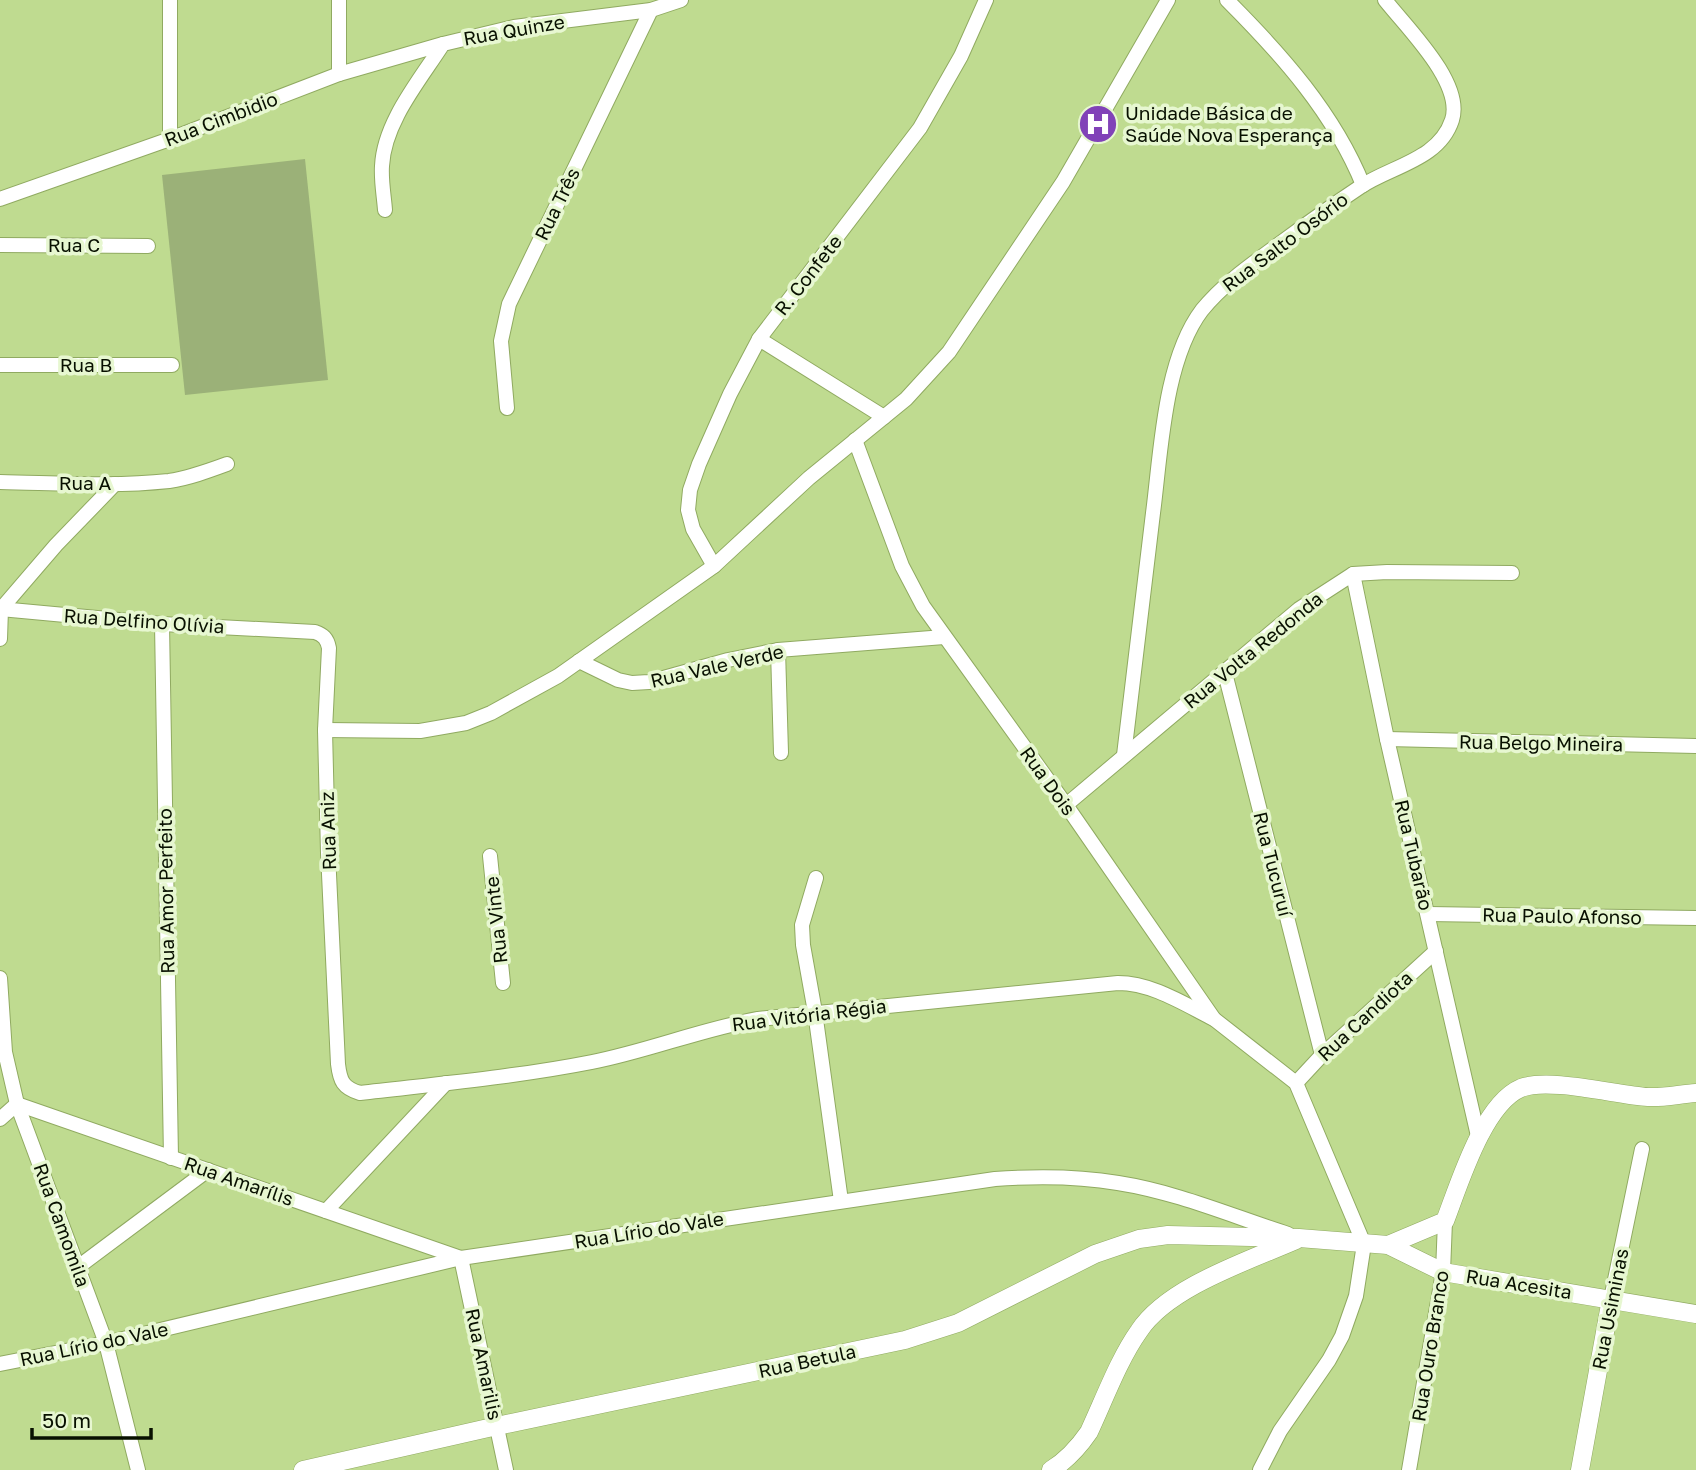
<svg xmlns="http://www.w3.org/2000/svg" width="1696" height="1470" font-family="'Golos Text',sans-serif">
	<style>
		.green { fill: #9bb178 }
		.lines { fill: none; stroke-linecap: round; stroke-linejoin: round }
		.minor-casing { stroke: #90aa61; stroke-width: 16 }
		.tertiary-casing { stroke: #90aa61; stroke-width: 19 }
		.minor { stroke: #fff; stroke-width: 14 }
		.tertiary { stroke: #fff; stroke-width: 18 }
		.labels { text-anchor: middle; stroke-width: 7; stroke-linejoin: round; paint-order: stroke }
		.street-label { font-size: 19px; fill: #081000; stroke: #e7f7d1 }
		.poi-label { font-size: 19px; fill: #081000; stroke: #e7f7d1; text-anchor: start }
	</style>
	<rect width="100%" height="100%" fill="#bfdb90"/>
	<path class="green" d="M305,159l23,221 -143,15 -23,-220z"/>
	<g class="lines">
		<g class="minor-casing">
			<g id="minor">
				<path d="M339,0v74"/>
				<path d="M1227,0c54,54 107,113 136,185"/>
				<path d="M170,139v-139"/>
				<path d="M0,199l170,-60 169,-65 104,-30"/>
				<path d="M385,210c-1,-14 -4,-29 -3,-44 2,-44 38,-86 61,-122l71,-17 137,-17 30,-10"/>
				<path d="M0,245l148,1"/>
				<path d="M759,339l125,78"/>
				<path d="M0,365h172"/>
				<path d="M507,408l-6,-67 8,-37 142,-294"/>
				<path d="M855,440l47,126 21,40 143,199 148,214 82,64 68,161 -8,52 -14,40 -13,24 -49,71 -20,39"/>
				<path d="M0,482c56,1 113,5 169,-1 20,-3 39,-10 58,-17"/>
				<path d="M714,566l-21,-37 -5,-19 2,-20 9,-26 31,-70 29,-55 161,-211 41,-72 25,-56"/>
				<path d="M1353,574l34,165 91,397"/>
				<path d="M0,609l162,15 153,8c8,3 12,6 14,16l-4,82 3,123 10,211c2,17 5,24 22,29 77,-9 156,-16 232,-31 56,-11 110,-33 166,-43l360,-36c34,0 66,21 96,36"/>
				<path d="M162,624l9,534"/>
				<path d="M0,639l1,-30 55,-64 59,-61"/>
				<path d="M778,650l3,103"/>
				<path d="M579,661l39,19 14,3 17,-1 79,-22 50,-10 166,-13"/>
				<path d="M1225,673l97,382"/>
				<path d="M325,730l95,1 46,-8 25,-10 67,-37 156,-110 95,-88 97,-79 43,-47 114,-170 105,-182"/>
				<path d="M1387,739l309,7"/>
				<path d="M1124,755c9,-80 19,-161 29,-242 8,-61 11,-153 49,-203 21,-26 50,-46 76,-65 27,-20 55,-40 82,-58 31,-21 79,-27 92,-67 12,-37 -45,-92 -67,-120"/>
				<path d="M1066,805l233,-196 54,-35 34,-2 125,1"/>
				<path d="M490,856l13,127"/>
				<path d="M816,878l-14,47 1,20 12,67 26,189"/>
				<path d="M1428,914l268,4"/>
				<path d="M0,978l5,74 12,52 89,239 32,127"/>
				<path d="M1296,1083l26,-28 114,-104"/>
				<path d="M17,1104l444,154"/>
				<path d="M0,1119l17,-15"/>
				<path d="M326,1211l120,-128"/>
				<path d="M461,1258l45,212"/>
				<path d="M78,1267l130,-97"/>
				<path d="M1611,1299l31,-150"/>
				<path d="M0,1364l106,-21 355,-85 534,-79c41,-3 82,-3 123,4 58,9 114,33 170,51"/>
				<path d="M1409,1470l34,-198 2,-51"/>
			</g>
		</g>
		<g class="tertiary-casing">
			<g id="tertiary">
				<path d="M1388,1245l57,-24c14,-36 38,-117 76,-133 28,-11 95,7 127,9 16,1 32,-3 48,-4"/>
				<path d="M303,1470l194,-44 408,-86 53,-17 137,-69 44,-15 29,-4 131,3 89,7 55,27 253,42"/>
				<path d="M1051,1470c16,-10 27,-22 38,-38 15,-32 30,-73 50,-101 29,-44 109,-70 157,-91"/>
				<path d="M1580,1470l31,-171"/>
			</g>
		</g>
		<use href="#minor" class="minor"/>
		<use href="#tertiary" class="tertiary"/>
	</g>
	<defs>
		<g id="hospital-disc" transform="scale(2.0125)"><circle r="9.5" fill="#8142b8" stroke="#e7f7d1"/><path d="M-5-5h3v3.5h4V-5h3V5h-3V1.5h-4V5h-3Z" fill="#fff"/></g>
	</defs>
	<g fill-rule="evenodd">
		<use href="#hospital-disc" x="1098" y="124"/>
	</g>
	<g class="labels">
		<g class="street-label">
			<text transform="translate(514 30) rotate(-10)" y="7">Rua Quinze</text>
			<text transform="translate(221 119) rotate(-21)" y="7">Rua Cimbidio</text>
			<text transform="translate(557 204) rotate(-64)" y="7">Rua Três</text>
			<text transform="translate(1285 242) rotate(-37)" y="7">Rua Salto Osório</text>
			<text x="74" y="252">Rua C</text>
			<text transform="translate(808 275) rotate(-52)" y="7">R. Confete</text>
			<text x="86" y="372">Rua B</text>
			<text x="85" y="490">Rua A</text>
			<text transform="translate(144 621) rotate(4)" y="7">Rua Delfino Olívia</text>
			<text transform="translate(1253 650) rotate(-39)" y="7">Rua Volta Redonda</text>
			<text transform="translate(717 666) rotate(-13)" y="7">Rua Vale Verde</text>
			<text transform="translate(1541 743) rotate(1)" y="7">Rua Belgo Mineira</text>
			<text transform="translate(1048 781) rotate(54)" y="7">Rua Dois</text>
			<text transform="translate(328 831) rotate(-92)" y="7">Rua Aniz</text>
			<text transform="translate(1414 855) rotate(77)" y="7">Rua Tubarão</text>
			<text transform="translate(1273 864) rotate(76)" y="7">Rua Tucuruí</text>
			<text transform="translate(166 891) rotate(-91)" y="7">Rua Amor Perfeito</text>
			<text transform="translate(1562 916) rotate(1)" y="7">Rua Paulo Afonso</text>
			<text transform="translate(496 920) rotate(-96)" y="7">Rua Vinte</text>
			<text transform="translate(809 1015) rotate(-7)" y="7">Rua Vitória Régia</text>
			<text transform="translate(1365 1016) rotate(-43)" y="7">Rua Candiota</text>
			<text transform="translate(239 1181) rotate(19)" y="7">Rua Amarílis</text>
			<text transform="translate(62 1225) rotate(70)" y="7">Rua Camomila</text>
			<text transform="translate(649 1230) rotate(-9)" y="7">Rua Lírio do Vale</text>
			<text transform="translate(1519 1284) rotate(9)" y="7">Rua Acesita</text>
			<text transform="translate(1610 1309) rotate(-79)" y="7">Rua Usiminas</text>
			<text transform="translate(94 1344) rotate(-12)" y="7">Rua Lírio do Vale</text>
			<text transform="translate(1430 1346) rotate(-81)" y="7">Rua Ouro Branco</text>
			<text transform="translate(807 1361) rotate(-12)" y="7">Rua Betula</text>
			<text transform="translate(484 1364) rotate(78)" y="7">Rua Amarilis</text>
		</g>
		<g class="poi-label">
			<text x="1125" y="120">Unidade Básica de<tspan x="1125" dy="22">Saúde Nova Esperança</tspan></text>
		</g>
	</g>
	<path d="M32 1428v10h119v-10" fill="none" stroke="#081000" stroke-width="3.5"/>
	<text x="42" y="1428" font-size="21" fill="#081000" stroke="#e7f7d1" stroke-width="5" paint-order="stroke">50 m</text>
</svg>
